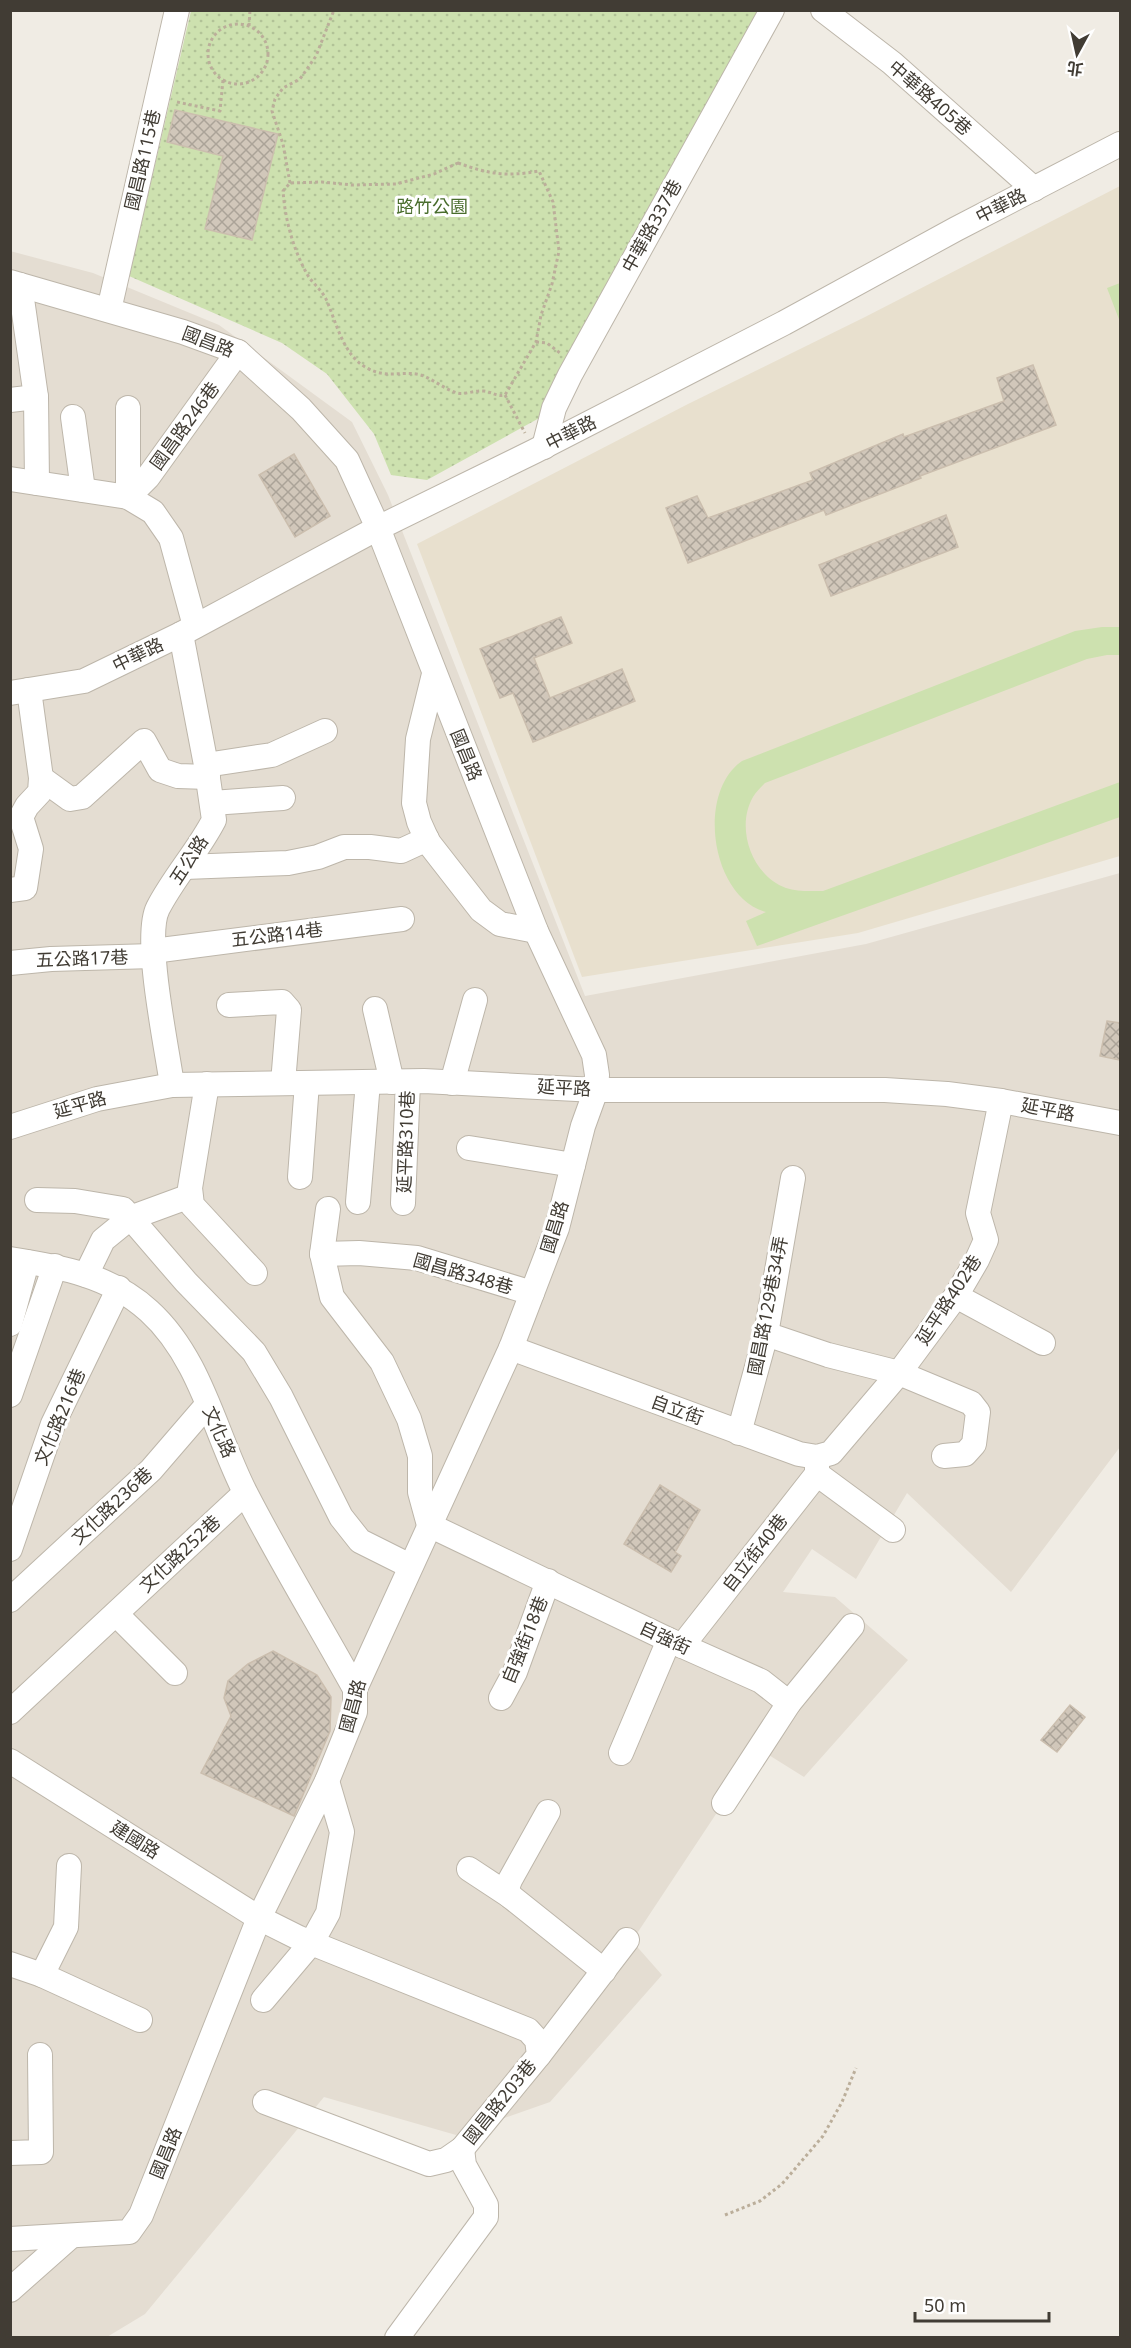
<svg xmlns="http://www.w3.org/2000/svg" width="1131" height="2348" font-family="'Noto Sans','Noto Sans TC',sans-serif">
	<style>
		.residential { fill: #e4ddd2 }
		.education { fill: #e8e0ce }
		.park { fill: url(#park-dots) }
		.garden { fill: #cde1af }
		.building { fill: url(#building-cross-hatch); stroke: #cbbeae; stroke-width: 1.5 }
		.lines { fill: none; stroke-linecap: round; stroke-linejoin: round }
		.minor-casing { stroke: #bdb6aa; stroke-width: 26 }
		.path { stroke: #bbae9a; stroke-width: 3; stroke-dasharray: 3 3; stroke-linecap: butt }
		.minor { stroke: #fff; stroke-width: 24 }
		.labels { text-anchor: middle; stroke-width: 6; stroke-linejoin: round; paint-order: stroke }
		.street-label { font-size: 18px; fill: #413c34; stroke: #fff }
		.park-label { font-size: 18px; fill: #496d2d; stroke: #fff }
	</style>
	<defs>
		<pattern id="park-dots" width="8" height="8" patternUnits="userSpaceOnUse" patternTransform="scale(1.5)"><rect width="8" height="8" fill="#cde1af"/><path d="M2 2h.1M6 6h.1" fill="none" stroke="#b1c297" stroke-width="1.8" stroke-linecap="round"/></pattern>
		<pattern id="building-cross-hatch" width="8" height="8" patternUnits="userSpaceOnUse" patternTransform="scale(1.5)"><rect width="8" height="8" fill="#d1c7ba"/><path d="M0 0l8 8M0 8l8-8" fill="none" stroke="#aba398"/></pattern>
	</defs>
	<rect width="100%" height="100%" fill="#f0ece4"/>
	<path class="residential" d="M10,251l83,22 126,52 133,97 36,73 197,501 281,-52 254,-71v574l-109,145 -104,-99 -51,86 -44,-30 -29,43 52,5 73,63 -104,117 -45,-28 -127,192 30,34 -112,127 -94,33 -132,-38 -179,217 -38,23h-97z"/>
	<path class="education" d="M1120,186v670l-262,77 -276,44 -165,-433 271,-140 177,-87z"/>
	<path class="park" d="M191,11h572l-220,405 -116,64 -36,-5 -17,-41 -47,-60 -45,-31 -153,-67z"/>
	<g class="garden">
		<path d="M1120,283v39l-13,-34z"/>
		<path d="M1102,627h18v28h-13l-20,4 -322,124c-4,4 -9,9 -12,14 -18,31 -1,79 33,91 11,4 25,3 37,3l297,-109v35l-363,129 -11,-25 20,-9c-55,-15 -70,-119 -24,-151l333,-130z"/>
	</g>
	<g class="building">
		<path d="M175,110l103,24 -26,106 -47,-11 18,-73 -56,-14z"/>
		<path d="M1033,365l23,60 -136,51 1,2 -95,37 -2,-5 -136,53 -22,-55 31,-12 11,22 105,-38 -3,-7 93,-39 1,3 100,-36 -7,-23z"/>
		<path d="M294,454l36,62 -35,21 -36,-62z"/>
		<path d="M946,515l12,32 -127,49 -12,-31z"/>
		<path d="M561,617l11,26 -38,15 16,40 72,-29 13,32 -102,41 -20,-49 -13,5 -20,-49z"/>
		<path d="M1107,1021l13,2v37l-20,-4z"/>
		<path d="M660,1485l40,25 -25,42 6,4 -10,16 -47,-28z"/>
		<path d="M273,1651l44,24 14,22 -1,34 -36,85 -93,-43 30,-57 -7,-18 4,-17 20,-17z"/>
		<path d="M1070,1705l15,12 -28,35 -16,-12z"/>
	</g>
	<g class="lines">
		<g class="minor-casing">
			<g id="minor">
				<path d="M823,10l69,53 142,126"/>
				<path d="M10,282l173,50 55,20 63,57 46,51 31,68 158,403 58,124 3,20 -1,15 -13,36 -26,102 -46,120 -156,341v23l-28,69 -68,137 -118,297 -12,17 -119,7"/>
				<path d="M20,285l16,112 1,86"/>
				<path d="M109,310l68,-300"/>
				<path d="M10,400l26,-3"/>
				<path d="M73,417l10,73"/>
				<path d="M544,447l10,-39 16,-33 202,-365"/>
				<path d="M10,479l118,18 25,15 18,26 24,88"/>
				<path d="M128,497l20,-20 90,-125"/>
				<path d="M128,497v-89"/>
				<path d="M434,674l-16,65 -4,64 5,19 9,20 53,68 19,14 36,7"/>
				<path d="M10,693l74,-12 97,-47 197,-106 157,-77 249,-128 172,-94 164,-85"/>
				<path d="M206,765l66,-10 53,-24"/>
				<path d="M41,778l29,21 12,-2 62,-56 16,29 18,6 30,1"/>
				<path d="M212,803l71,-5"/>
				<path d="M185,867l103,-4 30,-6 26,-10h26l31,4 26,-12"/>
				<path d="M10,890l15,-2 6,-39 -10,-32 6,-11 13,-14 1,-14 -12,-88"/>
				<path d="M153,951l249,-32"/>
				<path d="M10,963l41,-4 102,-3"/>
				<path d="M229,1005l53,-3 7,8 -6,73"/>
				<path d="M375,1009l17,73"/>
				<path d="M452,1083l23,-83"/>
				<path d="M207,1084l-17,104 2,17 63,68"/>
				<path d="M172,1085c-5,-37 -29,-148 -14,-177 16,-31 40,-57 56,-88l-8,-55 -25,-131"/>
				<path d="M10,1127l87,-28 75,-14 252,-4 172,9h289l62,4 54,7 119,22"/>
				<path d="M469,1148l104,17"/>
				<path d="M300,1177l7,-94"/>
				<path d="M37,1200l38,1 48,8 63,73 68,70 27,45 60,120 19,24 50,25"/>
				<path d="M358,1202l10,-120"/>
				<path d="M403,1203l5,-121"/>
				<path d="M328,1209l-6,45 10,43 50,65 27,57 11,37v36l9,33 240,115 92,41 28,22 -65,100"/>
				<path d="M322,1254l37,-1 58,5 115,35"/>
				<path d="M10,1259c51,8 100,16 139,52 52,47 66,123 97,183 34,66 73,130 109,195"/>
				<path d="M86,1275l17,-35 27,-22 60,-22"/>
				<path d="M956,1296l87,47"/>
				<path d="M10,1324l17,-62"/>
				<path d="M766,1334l62,21 71,18 72,30 7,9 -4,32 -9,10 -21,2"/>
				<path d="M511,1348l288,106 18,3 14,-4 68,-80 57,-77 21,-36 9,-20 -8,-27 23,-112"/>
				<path d="M10,1395l45,-129"/>
				<path d="M739,1433l27,-99 27,-156"/>
				<path d="M817,1474l76,56"/>
				<path d="M10,1549l43,-125 66,-136"/>
				<path d="M10,1600l141,-130 56,-65"/>
				<path d="M116,1614l59,59"/>
				<path d="M682,1646l135,-172v-17"/>
				<path d="M501,1698l14,-26 33,-91"/>
				<path d="M789,1703l63,-77"/>
				<path d="M10,1712l235,-219"/>
				<path d="M621,1753l48,-113"/>
				<path d="M10,1761l249,157 40,20 229,92 9,10 2,15 -77,94 -16,11 -17,4 -164,-62"/>
				<path d="M469,1869l41,27 94,75"/>
				<path d="M510,1896l-3,-8 3,-8 38,-68"/>
				<path d="M10,1964l32,11 98,45"/>
				<path d="M42,1975l24,-48 3,-61"/>
				<path d="M263,2000l49,-58 16,-29 14,-81 -15,-51"/>
				<path d="M539,2055l88,-115"/>
				<path d="M10,2153l31,-1 -1,-97"/>
				<path d="M10,2290l61,-54"/>
				<path d="M397,2338l89,-121v-12l-22,-40 -2,-16"/>
			</g>
		</g>
		<g class="path">
			<circle cx="238" cy="54" r="30"/>
			<path d="M249,26l1,-16"/>
			<path d="M177,102l43,9 3,-31"/>
			<path d="M458,163c31,11 48,14 81,8l14,31 6,49 -7,33 -11,31 -5,27 -31,53c-9,2 -12,-3 -21,-4 -9,-1 -19,4 -27,2 -12,-4 -22,-12 -33,-17 -19,-7 -36,4 -57,-8 -24,-12 -31,-47 -41,-69 -5,-10 -14,-16 -19,-25 -14,-25 -22,-55 -24,-83l7,-8 32,-1 30,3 44,-1 38,-10z"/>
			<path d="M290,183l-7,-39 -11,-33 3,-12 8,-11 17,-9 16,-23 18,-46"/>
			<path d="M536,342l11,1 13,10"/>
			<path d="M505,395l20,38"/>
			<path d="M725,2215l35,-14 22,-17 41,-48 19,-34 14,-34"/>
		</g>
		<use href="#minor" class="minor"/>
	</g>
	<g class="labels">
		<g class="street-label">
			<text transform="translate(930 98) rotate(41)" y="6">中華路405巷</text>
			<text transform="translate(143 160) rotate(-77)" y="6">國昌路115巷</text>
			<text transform="translate(1001 206) rotate(-27)" y="6">中華路</text>
			<text transform="translate(652 226) rotate(-61)" y="6">中華路337巷</text>
			<text transform="translate(208 342) rotate(21)" y="6">國昌路</text>
			<text transform="translate(185 426) rotate(-54)" y="6">國昌路246巷</text>
			<text transform="translate(571 433) rotate(-27)" y="6">中華路</text>
			<text transform="translate(138 655) rotate(-26)" y="6">中華路</text>
			<text transform="translate(466 755) rotate(68)" y="6">國昌路</text>
			<text transform="translate(189 860) rotate(-57)" y="6">五公路</text>
			<text transform="translate(277 935) rotate(-7)" y="6">五公路14巷</text>
			<text transform="translate(82 959) rotate(-2)" y="6">五公路17巷</text>
			<text transform="translate(564 1088) rotate(3)" y="6">延平路</text>
			<text transform="translate(80 1105) rotate(-16)" y="6">延平路</text>
			<text transform="translate(1048 1110) rotate(11)" y="6">延平路</text>
			<text transform="translate(406 1142) rotate(-88)" y="6">延平路310巷</text>
			<text transform="translate(555 1227) rotate(-73)" y="6">國昌路</text>
			<text transform="translate(463 1274) rotate(16)" y="6">國昌路348巷</text>
			<text transform="translate(949 1300) rotate(-57)" y="6">延平路402巷</text>
			<text transform="translate(768 1306) rotate(-79)" y="6">國昌路129巷34弄</text>
			<text transform="translate(677 1410) rotate(20)" y="6">自立街</text>
			<text transform="translate(60 1417) rotate(-67)" y="6">文化路216巷</text>
			<text transform="translate(219 1432) rotate(66)" y="6">文化路</text>
			<text transform="translate(112 1506) rotate(-43)" y="6">文化路236巷</text>
			<text transform="translate(755 1553) rotate(-52)" y="6">自立街40巷</text>
			<text transform="translate(180 1554) rotate(-43)" y="6">文化路252巷</text>
			<text transform="translate(665 1638) rotate(25)" y="6">自強街</text>
			<text transform="translate(525 1640) rotate(-68)" y="6">自強街18巷</text>
			<text transform="translate(353 1706) rotate(-75)" y="6">國昌路</text>
			<text transform="translate(135 1840) rotate(32)" y="6">建國路</text>
			<text transform="translate(500 2102) rotate(-51)" y="6">國昌路203巷</text>
			<text transform="translate(166 2153) rotate(-68)" y="6">國昌路</text>
		</g>
		<g class="park-label">
			<text x="432" y="213">路竹公園</text>
		</g>
	</g>
	<rect width="1131" height="2348" fill="none" stroke="#413c34" stroke-width="24"/>
	<g transform="translate(1077 54) rotate(188)" stroke="#ffffff" stroke-width="4.5" paint-order="stroke">
	<path d="M0-4.5L10 22L0 15L-10 22Z" fill="#413c34"/>
	<text y="-9" font-size="16" font-weight="bold" text-anchor="middle" fill="#413c34">北</text>
	</g>
	<path d="M915 2312v9h134v-9" fill="none" stroke="#413c34" stroke-width="3"/>
	<text x="924" y="2312" font-size="18" fill="#413c34" stroke="#ffffff" stroke-width="4.5" paint-order="stroke">50 m</text>
</svg>
